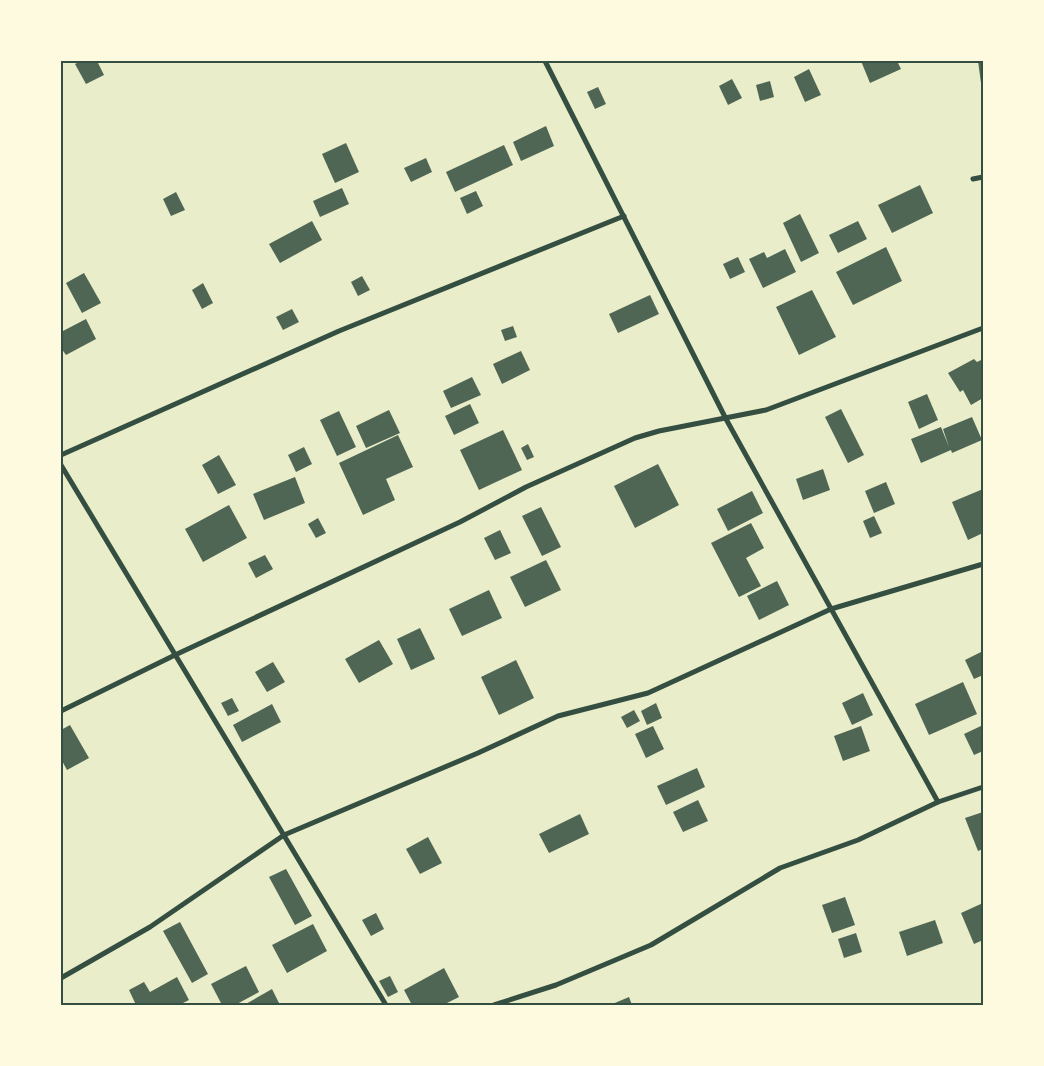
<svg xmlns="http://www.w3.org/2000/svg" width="1044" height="1066" font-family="'Work Sans',sans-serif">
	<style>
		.building { fill: #4f6655 }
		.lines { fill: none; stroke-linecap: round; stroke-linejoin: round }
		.minor { stroke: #344e41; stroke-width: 5 }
		.neatline { fill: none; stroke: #344e41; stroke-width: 2 }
	</style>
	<rect width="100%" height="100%" fill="#e9edc9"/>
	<g class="building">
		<path d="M81,61h16l7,14 -18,9 -11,-20z"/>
		<path d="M861,61h36l4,8 -31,14z"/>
		<path d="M978,61h5v22h-2z"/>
		<path d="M809,69l12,26 -16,7 -11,-25z"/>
		<path d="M732,79l10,19 -14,7 -9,-19z"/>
		<path d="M770,81l4,16 -14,4 -4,-16z"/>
		<path d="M598,87l8,17 -11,5 -8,-17z"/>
		<path d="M546,126l8,20 -33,15 -8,-19z"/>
		<path d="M346,143l13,29 -24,11 -13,-29z"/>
		<path d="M504,145l9,20 -58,27 -9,-20z"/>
		<path d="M426,158l6,14 -21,10 -7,-14z"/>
		<path d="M920,185l13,28 -41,20 -14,-28z"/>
		<path d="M342,188l7,16 -29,13 -7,-16z"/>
		<path d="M476,191l7,15 -16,8 -7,-16z"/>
		<path d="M176,192l9,18 -14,6 -8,-17z"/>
		<path d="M800,214l19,39 -18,9 -18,-39z"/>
		<path d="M312,221l10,19 -42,23 -11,-19z"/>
		<path d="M858,221l9,18 -29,14 -9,-18z"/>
		<path d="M886,247l16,34 -49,24 -17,-33z"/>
		<path d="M785,249l11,23 -33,16 -14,-29 15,-7 3,6z"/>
		<path d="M738,257l7,15 -15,7 -7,-15z"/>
		<path d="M84,273l17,30 -19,10 -16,-30z"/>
		<path d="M362,276l8,14 -12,6 -7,-14z"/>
		<path d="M203,283l10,20 -11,6 -10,-19z"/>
		<path d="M812,290l24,47 -37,18 -23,-48z"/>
		<path d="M650,295l9,19 -41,19 -9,-19z"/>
		<path d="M292,309l7,13 -16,8 -7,-13z"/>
		<path d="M86,319l10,20 -30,16 -5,-7v-16z"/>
		<path d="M513,326l4,11 -12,4 -4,-11z"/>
		<path d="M521,351l9,19 -28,14 -9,-20z"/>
		<path d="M974,359l3,3 6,-3v39l-12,7 -8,-15 -3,2 -12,-19z"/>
		<path d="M472,377l9,18 -30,13 -8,-17z"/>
		<path d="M927,394l11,26 -19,9 -11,-27z"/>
		<path d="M470,404l9,19 -25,12 -9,-19z"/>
		<path d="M841,409l23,46 -16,8 -23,-46z"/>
		<path d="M389,410l11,23 -34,15 -10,-22z"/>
		<path d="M339,411l17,36 -19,9 -17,-36z"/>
		<path d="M972,417l10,23 -30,13 -1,-3 -30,13 -10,-24 30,-12 8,20 -6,-18z"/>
		<path d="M503,430l19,40 -43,20 -19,-40z"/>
		<path d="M398,435l15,32 -27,12 9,21 -32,15 -24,-52z"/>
		<path d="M528,444l6,13 -7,3 -6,-12z"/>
		<path d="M304,447l8,17 -16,8 -8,-17z"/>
		<path d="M219,455l17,30 -18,9 -16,-29z"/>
		<path d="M658,464l21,41 -44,23 -21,-42z"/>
		<path d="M823,469l7,21 -27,10 -7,-21z"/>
		<path d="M295,477l10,26 -41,17 -11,-26z"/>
		<path d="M886,482l9,22 -21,9 -9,-22z"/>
		<path d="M983,489v44l-15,7 -16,-38z"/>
		<path d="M752,491l11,22 -35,18 -11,-22z"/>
		<path d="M229,505l18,33 -44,24 -18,-33z"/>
		<path d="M541,507l20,40 -19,9 -20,-40z"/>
		<path d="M874,516l8,17 -12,5 -7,-17z"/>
		<path d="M318,518l8,15 -10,5 -8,-14z"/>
		<path d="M751,523l13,25 -18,10 15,28 -22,11 -28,-54z"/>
		<path d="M500,530l11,23 -16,7 -11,-22z"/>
		<path d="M265,555l8,14 -17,9 -8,-15z"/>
		<path d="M546,560l15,30 -36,17 -15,-30z"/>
		<path d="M777,581l12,24 -30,15 -12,-24z"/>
		<path d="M489,590l13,28 -40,18 -13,-27z"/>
		<path d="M420,628l15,31 -24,11 -14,-31z"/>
		<path d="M379,640l14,24 -34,19 -14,-24z"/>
		<path d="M983,651v24l-9,4 -9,-19z"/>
		<path d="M516,660l18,38 -35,17 -18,-38z"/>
		<path d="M273,662l12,20 -18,10 -12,-20z"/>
		<path d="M963,682l14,32 -48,21 -14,-31z"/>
		<path d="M863,693l10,22 -21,10 -10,-22z"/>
		<path d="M232,698l7,13 -11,5 -7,-13z"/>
		<path d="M656,703l6,15 -15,7 -6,-14z"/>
		<path d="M272,704l9,18 -39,20 -9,-17z"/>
		<path d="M634,710l6,11 -13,7 -6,-11z"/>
		<path d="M70,725l19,33 -22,12 -6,-11v-29z"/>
		<path d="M983,725v26l-9,4 -10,-21z"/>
		<path d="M653,726l11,23 -18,9 -11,-24z"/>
		<path d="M861,726l9,25 -27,10 -9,-25z"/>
		<path d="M697,768l8,19 -39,18 -9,-19z"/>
		<path d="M698,800l10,21 -25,11 -10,-20z"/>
		<path d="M983,812v37l-5,2 -13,-33z"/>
		<path d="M580,814l9,20 -40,19 -10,-19z"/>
		<path d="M428,837l14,26 -22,11 -14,-25z"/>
		<path d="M286,869l26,47 -17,9 -26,-48z"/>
		<path d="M845,897l10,28 -23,8 -10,-28z"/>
		<path d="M983,903v37l-9,4 -13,-31z"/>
		<path d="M376,913l8,16 -13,7 -9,-16z"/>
		<path d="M935,920l8,23 -36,13 -8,-24z"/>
		<path d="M180,922l28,52 -16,9 -29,-52z"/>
		<path d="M313,924l14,27 -40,22 -15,-28z"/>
		<path d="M856,933l6,19 -18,6 -6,-19z"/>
		<path d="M246,966l13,26 -24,13h-13l-11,-21z"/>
		<path d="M444,968l15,29 -16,8h-31l-8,-15z"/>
		<path d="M390,976l8,16 -10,5 -9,-16z"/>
		<path d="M177,977l12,23 -10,5h-43l-7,-15 15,-8 6,10z"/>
		<path d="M272,989l8,16h-36z"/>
		<path d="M629,997l3,8h-22z"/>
	</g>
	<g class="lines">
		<g class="minor">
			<path d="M545,61l181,358 212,383"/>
			<path d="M973,179l10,-2"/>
			<path d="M61,455l278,-124 285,-115"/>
			<path d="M61,465l325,540"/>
			<path d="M61,711l114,-56 285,-133 66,-35 109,-49 24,-7 107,-21 217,-82"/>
			<path d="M61,978l89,-51 134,-92 194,-82 80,-37 90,-23 183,-84 152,-45"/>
			<path d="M494,1005l62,-20 95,-40 129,-77 78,-28 80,-38 45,-15"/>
		</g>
	</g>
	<rect width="1044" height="1066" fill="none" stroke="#fefae0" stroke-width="125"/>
	<rect x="62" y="62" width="920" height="942" class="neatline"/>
</svg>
